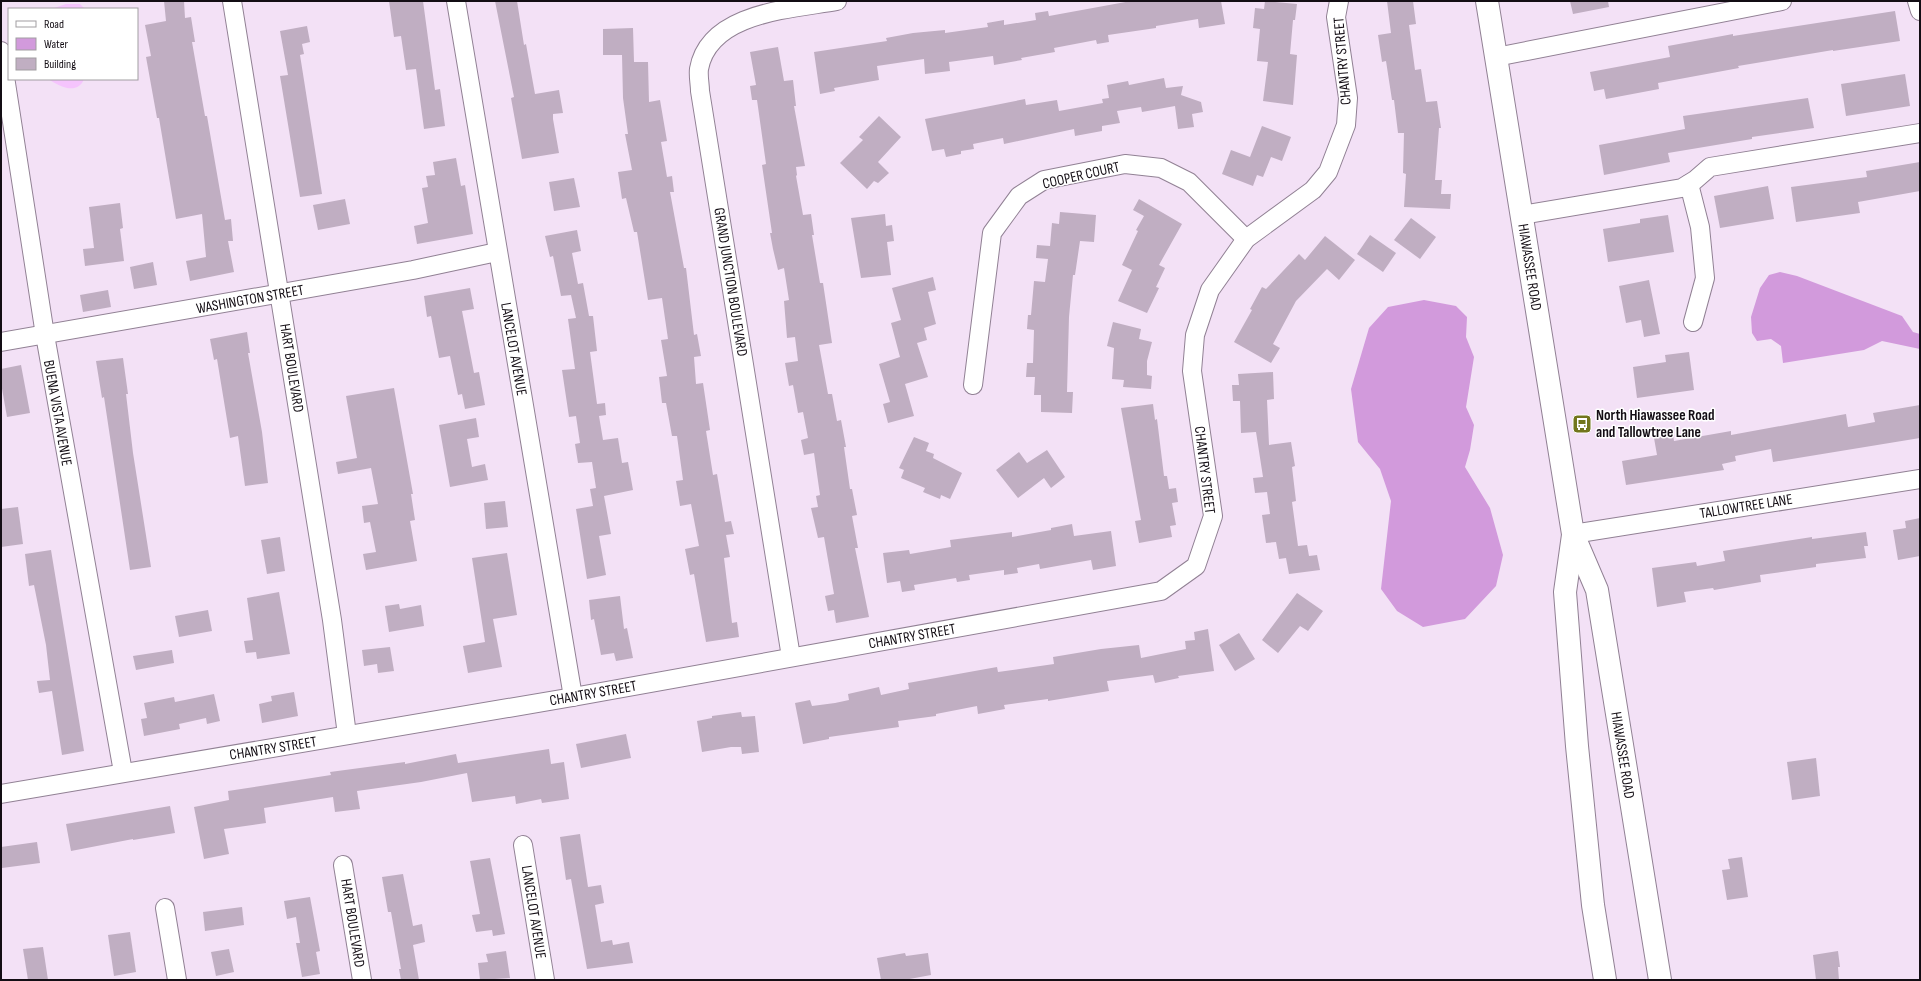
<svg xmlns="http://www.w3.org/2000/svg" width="1921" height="981" font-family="'Sofia Sans Condensed',sans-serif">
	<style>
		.green { fill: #f5c4fd }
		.water { fill: #d29adc }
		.building { fill: #c0aec2 }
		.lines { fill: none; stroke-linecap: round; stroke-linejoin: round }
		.minor-casing { stroke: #918194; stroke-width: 20 }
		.secondary-casing { stroke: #918194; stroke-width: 24 }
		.minor { stroke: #fff; stroke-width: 18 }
		.secondary { stroke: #fff; stroke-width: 22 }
		.labels { text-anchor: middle; stroke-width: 3; stroke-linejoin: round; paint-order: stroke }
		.street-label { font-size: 15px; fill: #130d14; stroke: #fff }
		.poi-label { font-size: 15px; font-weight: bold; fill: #130d14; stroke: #fff; text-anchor: start }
	</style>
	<rect width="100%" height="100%" fill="#f3e1f6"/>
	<g class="green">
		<path d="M66,4h14l5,5h-34z"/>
		<path d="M48,79h36c-7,17 -25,7 -36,0z"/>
	</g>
	<g class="water">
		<path d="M1780,272l17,4 105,40 11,16 7,2v15l-38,-8 -18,9 -81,13 -2,-17 -10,-7 -14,2 -5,-8 -1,-16 9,-29 9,-13z"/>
		<path d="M1424,300l32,6 11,11 -1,20 8,20 -8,50 8,18 -4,25 -5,17 25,41 13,47 -7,31 -31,33 -42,8 -26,-16 -16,-22 10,-88 -11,-32 -22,-27 -7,-53 18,-61 19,-21z"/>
	</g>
	<g class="building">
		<path d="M164,1h20l1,17 6,-1 4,25h-3l13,74h2l18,104 6,-1 2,22h-5l6,31 -44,9 -4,-20 20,-4 -4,-43 -26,5 -17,-101h-2l-11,-61 5,-1 -6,-31 21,-4z"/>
		<path d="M389,1h34l12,89 5,-1 5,37 -21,3 -8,-60 -10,1 -5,-34 -7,1z"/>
		<path d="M495,1h22l7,44 2,-1 9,50 24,-4 4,23 -10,1v5l6,34 -37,6 -11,-61 3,-1z"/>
		<path d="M1131,1h90l4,23 -26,4 -1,-9 -42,7v2l-48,7 1,7 -12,2 -1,-4 -42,8 1,4 -34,6 1,2 -28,5 -1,-9 -44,6 1,9 -25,3 -1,-15 -47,7 2,14 -45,8 1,3 -15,3 -6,-42 73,-11 -1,-3 27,-5 32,-3v3l43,-6 -1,-4 17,-3v5l32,-5 -1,-7 13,-2 1,5z"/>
		<path d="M1265,1l32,3 -2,16h-2l-3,34 7,1 -4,50 -30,-4 5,-39 -11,-1 3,-32 -7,-1 2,-20 9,1z"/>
		<path d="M1387,1h26l3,23 -7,1 6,45 6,-1 5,33 11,-1 4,27h-2l-4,52h7l-1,14h10l-1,15 -46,-2 2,-33 -3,-1 1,-40h-6l-4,-33h-2l-6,-39 -4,1 -4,-27 13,-2z"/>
		<path d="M1570,1h38l1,6 -36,7z"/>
		<path d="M1895,11l5,30 -67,10v-1l-95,16 1,2 -81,15 1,6 -53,10 -2,-10 -10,2 -4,-19 80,-15 -2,-11 65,-12v2z"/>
		<path d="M307,26l3,16 -8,2 2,10 -4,1 22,139 -22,3 -20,-121 8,-1 -8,-44z"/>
		<path d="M633,28l1,34h14l1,40 11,-2 7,41 -6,1 6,35 5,-1 2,16h-4l14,76h2l8,67 3,-1 4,22 -7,1 2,27 7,-1 7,47 -4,1 7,44 4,-1 8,48 6,-1 3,13 -8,1 4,22 -6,1 8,65 5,-1 2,15 -33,5 -12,-68 -4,1 -5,-26 14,-3 -8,-42 -11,2 -4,-25 7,-1 -6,-44h-5l-6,-33h-4l-3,-26 8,-1 -6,-36 7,-1 -6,-41 -14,2 -11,-68h-3l-8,-34 -4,1 -4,-27 14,-2 -7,-36h3l-5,-36 -1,-43h-19v-26z"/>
		<path d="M778,47l6,34 9,-1 3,26h-2l11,60 -9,1 1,8 -1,1 7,39 8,-1 3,21h-2l8,48h3l9,60 -13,2 9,49h4l5,27 4,-1 5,27h-2l6,42h2l5,26 -5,1 6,32h-3l14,69 -33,6 -2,-13 -6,1 -3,-15 9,-2 -10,-57 -6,1 -7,-30 7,-1 -2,-11 4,-1 -6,-42 -10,2 -3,-15 7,-2 -5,-26 -5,1 -5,-28 -4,1 -4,-23 13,-2 -3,-24 -8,1 -3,-37 5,-1 -5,-32 -6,2 -5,-21 -3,-16h2l-10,-68 4,-1 -9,-64h-5l-2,-14 6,-1 -6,-33z"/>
		<path d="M1905,74l5,32 -64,10 -5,-32z"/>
		<path d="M1164,78l2,10 17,-2 -2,9 20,7 2,10 -11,2 2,13 -16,2 -3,-23 -33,6 -1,-5 -24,4 3,12 -18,3v5l-27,5 -1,-7 -70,15 -1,-6 -30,6 1,5 -13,2v3l-15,3 -2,-8 -12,2 -7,-32 100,-20 1,6 31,-5 2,11 44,-8 -1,-4 7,-1 -2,-13 21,-4 1,4z"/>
		<path d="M1808,98l6,30 -62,9v2l-84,14 2,9 -66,13 -5,-30 86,-16 -2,-13z"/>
		<path d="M879,116l22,21 -23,25 11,11 -11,10 -4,-2 -7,8 -27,-26 23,-23 -4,-3z"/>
		<path d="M1262,126l29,11 -9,24 -11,-4 -8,20 -6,-2 -4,11 -31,-12 9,-24 19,7z"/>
		<path d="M456,158l5,28 4,-1 8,49 -56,10 -3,-18 14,-3 -6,-35 6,-1 -2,-11 9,-1 -2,-13z"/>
		<path d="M1920,162v29l-62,11 2,11 -64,9 -5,-35 76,-10 -1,-6z"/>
		<path d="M574,178l6,29 -26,4 -5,-29z"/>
		<path d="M1768,186l6,33 -54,9 -6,-32z"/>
		<path d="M345,199l5,25 -32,6 -5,-25z"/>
		<path d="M1139,199l43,25 -23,41 6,3 -9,19 3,1 -12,25 -29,-12 14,-31 -10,-5 16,-34 -2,-1 8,-14 -11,-6z"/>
		<path d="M120,203l3,25 -3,1 4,32 -39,5 -2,-17 11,-1 -5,-41z"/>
		<path d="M1060,212l36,3 -2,27 -14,-1 -5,34h-2l-4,42 -2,75h6l-1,21 -31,-1v-17h-7l1,-18h-9l1,-14h6l1,-33 -7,-1 1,-14h3l3,-34 11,1 3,-23 -12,-1 1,-13 13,1 2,-23 7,1z"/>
		<path d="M885,214l1,12 6,-1 2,16 -7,1 4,33 -30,3 -10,-60z"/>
		<path d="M1668,215l6,37 -66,10 -5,-33 37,-6v-4z"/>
		<path d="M1411,218l25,19 -16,22 -26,-19z"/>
		<path d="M577,230l4,21 -9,2 6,31 5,-1 6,33h4l4,35 -7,1 7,52 8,-1 1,12 -7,1 4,24 15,-2 4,25 6,-1 5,28 -29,6 7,38 -12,2 7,39 -19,4 -11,-70 17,-3 -3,-17 6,-1 -4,-26 -14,1 -3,-19 5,-1 -4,-27 -7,1 -7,-47 13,-1 -7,-50 8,-1 -5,-23 -10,1 -8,-40 -3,1 -5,-21z"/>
		<path d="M1370,235l26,18 -13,19 -26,-18z"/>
		<path d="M1325,236l30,24 -16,20 -12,-11 -31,32 -23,43 7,4 -9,15 -37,-21 18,-32 -2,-1 12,-22 4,2 33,-35 6,6z"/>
		<path d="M153,262l4,23 -23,4 -4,-22z"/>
		<path d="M933,277l3,13 -8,2 8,32 -12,4 3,12 -10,3 11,34 -23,7 9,32 -26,7 -5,-19 7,-2 -11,-38 21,-7 -9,-34 10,-3 -9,-32z"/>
		<path d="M1649,280l11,54 -16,3 -3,-17 -15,3 -7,-37z"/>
		<path d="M470,288l4,21 -12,2 12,62 5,-1 6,33 -20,4 -3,-15 -4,1 -8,-39 -11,2 -8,-42 -4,1 -3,-21z"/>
		<path d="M108,290l3,17 -28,5 -3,-17z"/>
		<path d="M1113,322l28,7 -2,10 13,3 -5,19v14l5,1 -1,13 -28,-2 1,-7 -12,-1 2,-31 -7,-2z"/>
		<path d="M247,332l3,21h-2l14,79 6,51 -23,3 -7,-50 -8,2 -13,-79 -3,1 -4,-21z"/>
		<path d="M1689,352l5,38 -57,8 -4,-31 33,-5 -1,-7z"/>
		<path d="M123,358l5,36h-2l7,59 18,114 -21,3 -26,-173 -2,1 -6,-37z"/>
		<path d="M21,365l9,48 -23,4 -6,-34v-14z"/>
		<path d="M1273,372l1,27 -7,1 2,45 22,-3 4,24 -3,1 4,34 -4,1 6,44 9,-1 2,11 8,-1 3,15 -31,4 -3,-16 -7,1 -3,-17 -10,1 -4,-28 8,-1 -3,-22 -12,1 -2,-15 10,-1 -7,-45 -15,1 -1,-32h-7l-1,-16h7l-1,-11z"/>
		<path d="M394,388l19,106h-2l4,26 -5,1 7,40 -51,9 -3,-16 13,-2 -6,-30 -6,1 -2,-17 16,-2 -7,-36 -33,6 -2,-12 21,-4 -11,-62z"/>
		<path d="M1153,404l2,16 2,-1 7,57h3l2,13 7,-1 2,14 -6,1 4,22 -6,1 2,11 -33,6 -4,-22 6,-1 -20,-112z"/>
		<path d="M1920,405v33l-147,24 -2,-13 -36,7 1,5 -14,3 2,6 -98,15 -4,-24 35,-6 -3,-17 19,-3 1,6 57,-10v4l115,-21 2,13 27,-5 -2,-9z"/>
		<path d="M476,418l3,19 -12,2 5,28 13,-3 3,16 -38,7 -11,-62z"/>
		<path d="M914,437l15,6 -3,8 8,3 -1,4 29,15 -12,26 -9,-4 -1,4 -17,-7 2,-4 -24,-10 3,-8 -5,-2z"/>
		<path d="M1047,450l18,27 -14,11 -7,-10 -26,20 -22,-28 23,-18 8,11z"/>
		<path d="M505,501l3,26 -22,2 -2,-26z"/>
		<path d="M18,507l5,37 -22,3v-38z"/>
		<path d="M1920,518v38l-22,4 -5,-30 13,-2 -1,-7z"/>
		<path d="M1072,524l2,12 37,-5 5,35 -23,4 -2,-10 -51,9 -1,-5 -22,4 1,5 -14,2v-5l-35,5 1,5 -13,2 -1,-4 -42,7 1,5 -13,2 -2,-11 -13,2 -4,-30 26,-3 1,4 41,-7 -1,-7 62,-8v5l39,-7v-2z"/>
		<path d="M1866,532l2,14h-4l2,12 -50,6v3l-56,8 1,7 -47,8 -1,-2 -29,4 2,10 -29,5 -5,-39 44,-6 1,4 28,-5 -2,-10 89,-14v2z"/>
		<path d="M280,537l5,34 -18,3 -6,-34z"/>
		<path d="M51,550l33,201 -22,4 -10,-64 -13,2 -2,-12 13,-1 -4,-35 -12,-60 -5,1 -4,-32z"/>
		<path d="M507,553l10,62 -24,4 9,48 -34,6 -5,-27 22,-4 -13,-84z"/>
		<path d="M279,592l11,62 -33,5 -1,-7 -10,1 -2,-12 9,-1 -6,-42z"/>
		<path d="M1297,593l26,18 -15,20 -8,-5 -22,27 -16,-13z"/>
		<path d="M620,596l4,33 3,-1 6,30 -17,3 -2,-8 -13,2 -7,-36 -3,1 -2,-20z"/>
		<path d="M399,604l1,5 21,-4 3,21 -35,6 -4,-26z"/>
		<path d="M208,610l4,21 -33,6 -4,-21z"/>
		<path d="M1208,629l6,42 -36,5 1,2 -24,5 -2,-8 -46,6 2,10 -61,10v-2l-44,6 1,4 -27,5 -1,-8 -41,8v2l-38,5 1,6 -70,10v2l-26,5 -8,-41 15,-3 2,6 23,-3 14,-3 -1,-6 31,-7 2,8 28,-6 -1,-6 89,-16 1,5 56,-8 -1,-7 48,-8 38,-4 2,13 45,-9 -1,-8 10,-1 -1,-8z"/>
		<path d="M1239,633l16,26 -20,12 -16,-26z"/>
		<path d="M390,647l4,24 -16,2 -1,-9 -13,2 -2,-16z"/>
		<path d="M172,650l2,13 -38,7 -3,-14z"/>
		<path d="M294,692l4,24 -36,7 -3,-19 13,-3 -1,-5z"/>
		<path d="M214,694l6,27 -13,3 -1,-6 -27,6 1,5 -36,7 -3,-17 6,-1 -3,-15 30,-6 1,5z"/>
		<path d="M741,712l1,5 13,-1 4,36 -17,2 -1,-7h-10l-29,5 -5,-31 15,-3v-2z"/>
		<path d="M626,734l5,24 -50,10 -5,-24z"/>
		<path d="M549,749l2,15 13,-2 5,37 -27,4 -1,-4 -25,5 -1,-8 -43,6 -5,-29 -46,9 -64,9 3,18 -25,3 -2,-15 -69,11 2,15 -42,6 5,25 -25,5 -10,-52 35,-7 -1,-9 103,-16 -1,-3 75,-10v2l51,-10 2,9z"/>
		<path d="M1816,758l4,38 -28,4 -5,-38z"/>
		<path d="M170,806l5,27 -42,7v-1l-62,12 -5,-27z"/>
		<path d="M580,834l8,53 13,-2 3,18 -9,2 6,37 11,-2 1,5 16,-3 4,21 -46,6 -16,-90 -5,1 -6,-43z"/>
		<path d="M37,842l3,21 -38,5 -1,-21z"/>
		<path d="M1742,857l6,40 -21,3 -5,-30 8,-1 -2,-10z"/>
		<path d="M490,858l15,76 -12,2 -1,-6 -16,2 -4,-17 8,-1 -10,-53z"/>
		<path d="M403,874l10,52 9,-2 3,18 -12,3 6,35h-18l-2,-11h2l-10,-57h-3l-6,-35z"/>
		<path d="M310,897l10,54 -4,1 4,22 -18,3 -6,-34h4l-4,-26 -9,2 -3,-18z"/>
		<path d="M242,907l2,18 -39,6 -2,-19z"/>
		<path d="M130,932l6,40 -22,4 -6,-41z"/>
		<path d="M43,947l5,33h-20l-5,-31z"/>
		<path d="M229,949l5,23 -18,4 -5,-24z"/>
		<path d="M506,951l4,27 -30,2 -2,-17 10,-1 -2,-8z"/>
		<path d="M1838,951l2,16h-2l1,13h-23l-3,-25z"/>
		<path d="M905,953l1,3 22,-3 3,22 -27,5h-23l-4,-22z"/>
	</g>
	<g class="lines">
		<g class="minor-casing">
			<g id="minor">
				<path d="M232,1l100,619 15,115"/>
				<path d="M456,1l117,696"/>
				<path d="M1917,1l3,10"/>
				<path d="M1,51l44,284 78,437"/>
				<path d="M1496,57l286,-56"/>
				<path d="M1689,184l11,43 5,51 -12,44"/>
				<path d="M1522,215l160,-27 13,-8 15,-13 210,-34"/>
				<path d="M1,342l412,-72 84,-18"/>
				<path d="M973,385l19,-152 27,-37 25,-16 81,-16 36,4 28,14 57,57"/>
				<path d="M1573,534l347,-55"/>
				<path d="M791,657l-91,-566c0,-7 -2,-15 -1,-22 10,-57 93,-60 138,-68"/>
				<path d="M1,794l572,-97 588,-106 35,-25 17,-50 -21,-145 3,-36 15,-45 36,-51 67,-49 15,-18 18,-47 2,-27 -12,-81 3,-16"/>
				<path d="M523,845l22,135"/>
				<path d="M343,865l19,115"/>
				<path d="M165,908l12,72"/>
			</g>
		</g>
		<g class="secondary-casing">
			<g id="secondary">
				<path d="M1487,1l86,533 24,56 63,390"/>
				<path d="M1573,535l-8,57 12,154 16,159 12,75"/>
			</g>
		</g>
		<use href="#minor" class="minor"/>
		<use href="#secondary" class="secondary"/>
	</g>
	<defs>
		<g id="bus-square" transform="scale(1)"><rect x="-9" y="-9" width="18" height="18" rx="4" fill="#72761d" stroke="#fff"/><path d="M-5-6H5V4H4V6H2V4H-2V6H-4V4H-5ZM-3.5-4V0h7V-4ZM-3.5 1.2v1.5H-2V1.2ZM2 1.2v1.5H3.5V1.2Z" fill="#fff"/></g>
	</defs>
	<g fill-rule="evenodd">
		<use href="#bus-square" x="1582" y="424"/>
	</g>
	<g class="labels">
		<g class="street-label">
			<text transform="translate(1342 61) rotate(-95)" y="5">CHANTRY STREET</text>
			<text transform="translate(1081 175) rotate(-13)" y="5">COOPER COURT</text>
			<text transform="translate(1530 267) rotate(81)" y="5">HIAWASSEE ROAD</text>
			<text transform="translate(731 282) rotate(81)" y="5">GRAND JUNCTION BOULEVARD</text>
			<text transform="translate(250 299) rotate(-10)" y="5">WASHINGTON STREET</text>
			<text transform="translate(514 349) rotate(80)" y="5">LANCELOT AVENUE</text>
			<text transform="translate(292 368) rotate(81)" y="5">HART BOULEVARD</text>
			<text transform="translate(58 413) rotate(80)" y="5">BUENA VISTA AVENUE</text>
			<text transform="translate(1205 470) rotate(83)" y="5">CHANTRY STREET</text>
			<text transform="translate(1746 506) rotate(-9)" y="5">TALLOWTREE LANE</text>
			<text transform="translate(912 636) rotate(-10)" y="5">CHANTRY STREET</text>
			<text transform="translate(593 693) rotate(-10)" y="5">CHANTRY STREET</text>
			<text transform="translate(273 748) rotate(-9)" y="5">CHANTRY STREET</text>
			<text transform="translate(1623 755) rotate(81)" y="5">HIAWASSEE ROAD</text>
			<text transform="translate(534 912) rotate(81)" y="5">LANCELOT AVENUE</text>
			<text transform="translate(353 923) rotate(81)" y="5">HART BOULEVARD</text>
		</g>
		<g class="poi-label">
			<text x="1596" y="420">North Hiawassee Road<tspan x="1596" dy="17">and Tallowtree Lane</tspan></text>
		</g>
	</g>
	<rect width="1921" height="981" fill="none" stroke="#130d14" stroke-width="4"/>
	<rect x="8" y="8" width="130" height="72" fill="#ffffff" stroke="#a19ea1"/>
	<rect x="16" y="21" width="20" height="6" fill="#ffffff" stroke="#a19ea1"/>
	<text x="44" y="28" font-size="12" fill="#130d14">Road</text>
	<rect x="16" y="38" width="20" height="12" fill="#d29adc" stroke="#a19ea1"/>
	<text x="44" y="48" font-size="12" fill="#130d14">Water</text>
	<rect x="16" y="58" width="20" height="12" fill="#c0aec2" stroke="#a19ea1"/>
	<text x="44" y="68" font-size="12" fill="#130d14">Building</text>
</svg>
